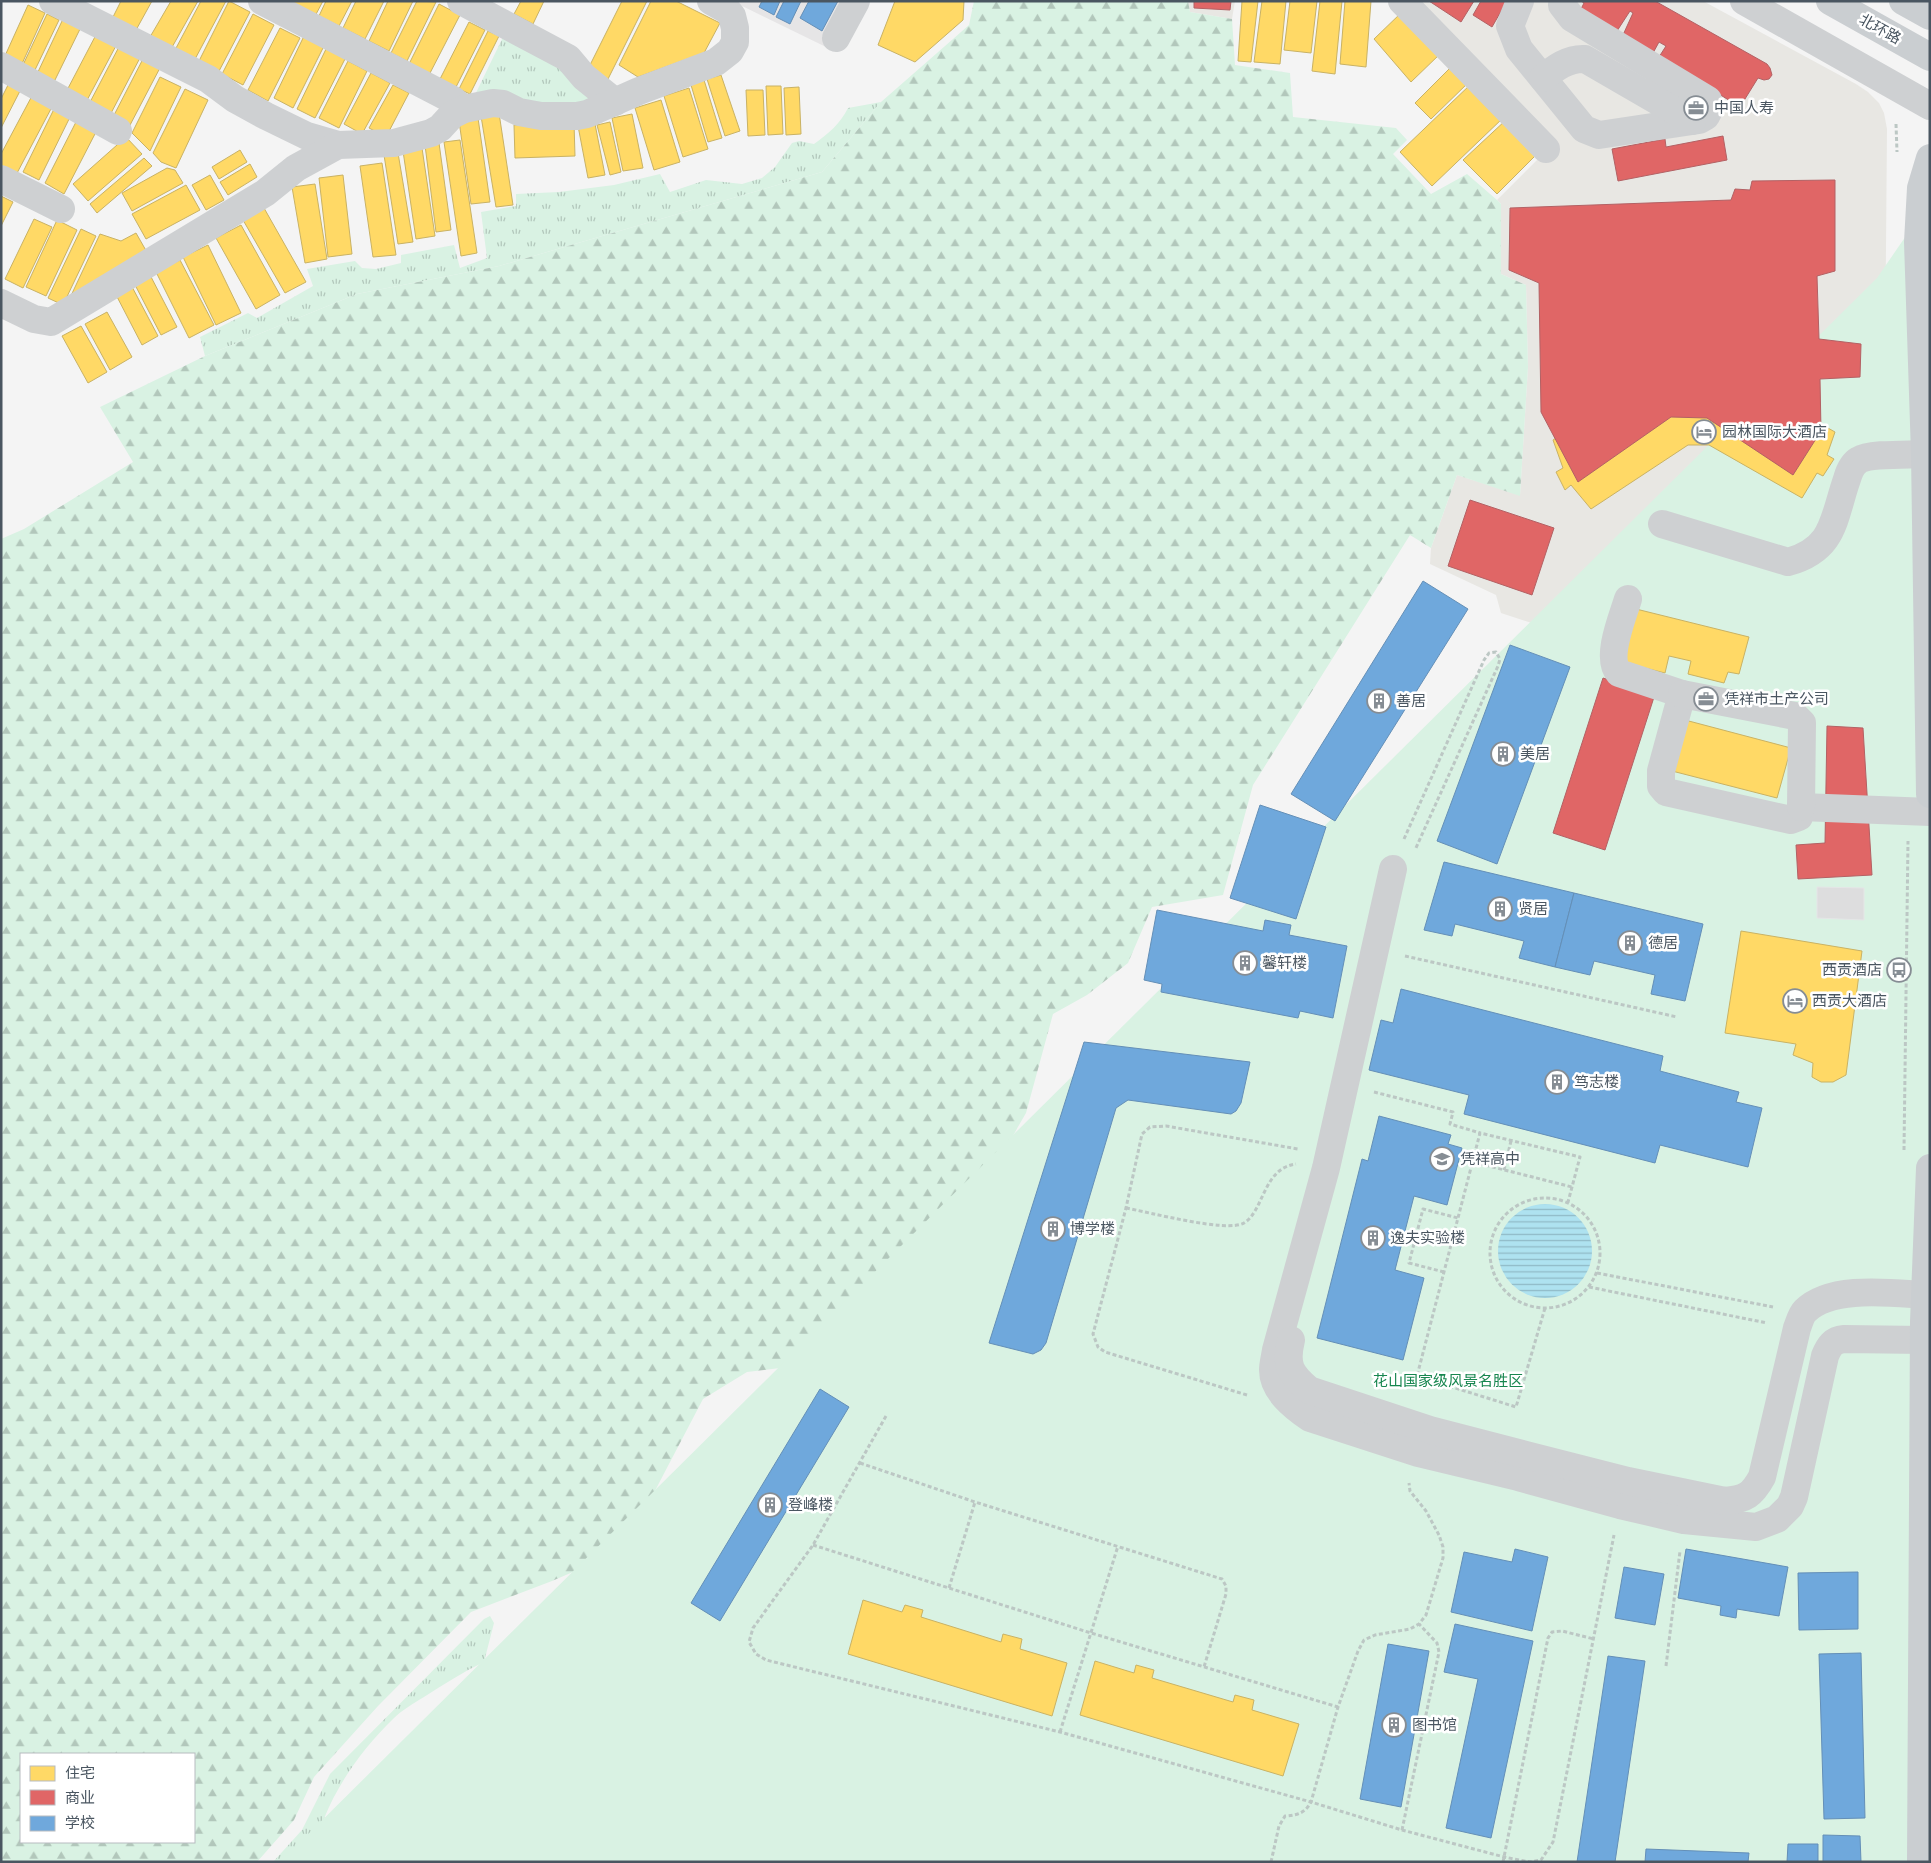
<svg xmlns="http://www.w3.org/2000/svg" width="1931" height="1863" font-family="'Varela Round','Noto Sans SC',sans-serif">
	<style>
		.commercial { fill: #e8e7e3 }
		.education { fill: #e6e5e6 }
		.grass { fill: url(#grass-tufts) }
		.forest { fill: url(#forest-firs); fill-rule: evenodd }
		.park { fill: #d9f2e3 }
		.water { fill: url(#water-rules) }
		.homes { fill: #ffd966; stroke: #c9b264 }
		.shops { fill: #e06666; stroke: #b36164 }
		.schools { fill: #6fa8dc; stroke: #648fb7 }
		.building { fill: #ddddde; stroke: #e5e6e7 }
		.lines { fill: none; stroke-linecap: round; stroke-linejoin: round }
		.path { stroke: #bcc7c4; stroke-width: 3; stroke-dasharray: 4 2.5; stroke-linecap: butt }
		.minor { stroke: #ced0d2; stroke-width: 28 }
		.major { stroke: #caced1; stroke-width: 28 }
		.labels { text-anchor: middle; stroke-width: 5; stroke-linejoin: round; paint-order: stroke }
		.street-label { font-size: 15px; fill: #4a5661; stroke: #fff }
		.poi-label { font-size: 15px; fill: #4a5661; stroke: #fff; text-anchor: start }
		.park-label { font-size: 15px; fill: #17864f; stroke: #fff }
	</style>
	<defs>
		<pattern id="grass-tufts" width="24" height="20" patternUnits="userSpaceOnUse" patternTransform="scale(1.25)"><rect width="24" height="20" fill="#d9f2e3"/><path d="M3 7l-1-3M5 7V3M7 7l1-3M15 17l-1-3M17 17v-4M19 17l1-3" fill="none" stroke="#b2c7bb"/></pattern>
		<pattern id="forest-firs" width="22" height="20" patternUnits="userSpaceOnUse" patternTransform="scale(1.25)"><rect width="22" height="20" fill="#d9f2e3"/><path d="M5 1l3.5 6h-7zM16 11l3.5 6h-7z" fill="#b2c7bb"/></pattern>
		<pattern id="water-rules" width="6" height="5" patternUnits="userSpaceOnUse" patternTransform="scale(1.25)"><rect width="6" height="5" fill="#aee2f0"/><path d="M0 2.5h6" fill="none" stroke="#90bac6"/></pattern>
	</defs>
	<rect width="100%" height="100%" fill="#f4f4f4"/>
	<g class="commercial">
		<path d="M1188,1h47l-3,18 -42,-7z"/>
		<path d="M1407,1h296l153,83 12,8 11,11 5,10 3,16 -5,590 -289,-76 -92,-30 -5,-18 -66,-31 1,-16 26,-73 63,20 8,-128 -2,-82 -25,-11v-70l-4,-4 47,-47z"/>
	</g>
	<path class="education" d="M732,1h109l-17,31 -2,6 4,9z"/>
	<g class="grass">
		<path d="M504,35l61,29 28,30 -8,16 -112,-11z"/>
		<path d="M881,102l-59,70 -323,94 -142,28 -152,62 -5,-19 48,-24 9,5 56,-32 -6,-17 48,-8 7,7 14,1 25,-6v-8l53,-10 6,23 27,-10 -6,-46 35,-6v-12l43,-2 55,-7 46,-11 10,18 36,-12 36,4 20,-6 13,-11 17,-24 7,-2 15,3c15,-11 26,-20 34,-36z"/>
		<path d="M490,1616l4,7 -10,39c-21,10 -40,22 -60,35 -10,6 -22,13 -31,22 -40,39 -71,87 -82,143h-38l29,-32 28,-56 154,-155z"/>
	</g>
	<path class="forest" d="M974,1h214l2,11 42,7 3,46 55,8 3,44 103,11 11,12 -14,14 38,40 36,-20 30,26 4,4v70l25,11 2,82 -8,129 -63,-21 -26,73 -21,-13 -157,250 -30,110 -71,12 -24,56 -41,32 -34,19 -27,99 -53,92 -185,162 -41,5 -44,27 -79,151 -72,31 -81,31 -93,94 -64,71 -20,43 -37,42h-256v-1323l23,-10 109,-67 -33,-55 105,-51 152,-62 142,-28 323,-94 59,-70 88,-77zM21,1754h173v88h-173z"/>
	<path class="park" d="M1930,201v1661h-1650l1597,-1584z"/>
	<circle class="water" cx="1545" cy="1251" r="47"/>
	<g class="homes">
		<path d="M121,1h31l-16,29 -23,-13z"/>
		<path d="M171,1h27l-27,48 -21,-12z"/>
		<path d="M201,1h25l-32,60 -19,-11z"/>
		<path d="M229,1l21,11 -32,61 -20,-10z"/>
		<path d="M293,1h30l-9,17 -23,-11z"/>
		<path d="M326,1h26l-13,25 -20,-10z"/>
		<path d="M356,1h28l-19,38 -22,-11z"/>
		<path d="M388,1h25l-24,50 -20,-10z"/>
		<path d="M417,1l19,1 -29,59 -16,-8z"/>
		<path d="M521,1h23l-11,23 -19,-10z"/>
		<path d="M622,1h25l-39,78 -20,-10z"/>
		<path d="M651,1h25l44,22 -16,30 -66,24 -19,-12z"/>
		<path d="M895,1h69l-1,19 -48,42 -37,-17z"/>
		<path d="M1242,1h16l-7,61 -13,-1z"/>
		<path d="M1262,1h24l-6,63 -26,-2z"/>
		<path d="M1290,1h27l-6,52 -27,-3z"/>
		<path d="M1320,1h22l-7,73 -23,-3z"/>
		<path d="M1345,1h26l-5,66 -26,-3z"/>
		<path d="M439,4l21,11 -31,60 -20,-11z"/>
		<path d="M28,5l17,8 -24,53 -17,-8z"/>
		<path d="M1402,12l39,41 -30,29 -37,-43z"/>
		<path d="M47,14l12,6 -25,52 -12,-5z"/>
		<path d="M253,14l21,11 -31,60 -21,-11z"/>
		<path d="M63,19l18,8 -27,55 -17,-8z"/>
		<path d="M469,22l16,8 -29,57 -16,-8z"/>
		<path d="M280,28l20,10 -32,63 -20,-11z"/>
		<path d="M98,31l20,11 -33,62 -20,-10z"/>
		<path d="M488,31l11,5 -29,58 -11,-5z"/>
		<path d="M305,34l20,10 -32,64 -19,-10z"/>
		<path d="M121,43l21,11 -33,63 -21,-11z"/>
		<path d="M327,47l19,10 -31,61 -18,-9z"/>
		<path d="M145,55l17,9 -33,63 -17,-8z"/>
		<path d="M348,61l19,10 -28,57 -20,-10z"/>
		<path d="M1453,65l17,16 -39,38 -16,-16z"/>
		<path d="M371,73l19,10 -28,51 -18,-10z"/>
		<path d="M721,75l19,56 -15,5 -18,-57z"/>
		<path d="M160,77l21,10 -31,64 -18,-18z"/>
		<path d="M704,80l18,58 -14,4 -17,-57z"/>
		<path d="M9,83l12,6 -20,39v-29z"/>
		<path d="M1472,83l32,34 -72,69 -32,-34z"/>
		<path d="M393,85l16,8 -23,44 -17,-9z"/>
		<path d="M766,86h15l2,48 -15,1z"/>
		<path d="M799,87l2,47 -15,1 -2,-47z"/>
		<path d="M689,88l19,61 -25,8 -19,-61z"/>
		<path d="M185,89l23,11 -32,68 -15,-6 -8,-9z"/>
		<path d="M746,90h17l2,45 -17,1z"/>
		<path d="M33,94l20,11 -37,70 -15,-8v-13z"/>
		<path d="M661,100l19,62 -26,8 -19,-62z"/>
		<path d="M56,105l16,8 -33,67 -16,-8z"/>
		<path d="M499,113l14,92 -17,2 -15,-91z"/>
		<path d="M632,114l11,54 -20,3 -11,-53z"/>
		<path d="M478,118l12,84 -19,2 -12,-83z"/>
		<path d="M1507,119l32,33 -42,42 -34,-34z"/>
		<path d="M77,120l20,10 -33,64 -19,-11z"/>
		<path d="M610,122l11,50 -11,3 -13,-50z"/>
		<path d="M574,123l1,33 -60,2 -1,-33z"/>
		<path d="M595,124l10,51 -17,3 -10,-52z"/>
		<path d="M126,137l16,17 -54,47 -15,-17z"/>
		<path d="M460,140l17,113 -16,3 -17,-114z"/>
		<path d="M439,143l12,87 -15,2 -11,-87z"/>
		<path d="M422,148l13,88 -19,3 -13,-88z"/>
		<path d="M240,150l7,12 -28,17 -7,-12z"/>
		<path d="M398,153l15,89 -15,2 -14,-89z"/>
		<path d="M144,158l8,8 -55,47 -7,-9z"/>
		<path d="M382,163l14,92 -23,2 -13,-91z"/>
		<path d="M250,164l7,13 -29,18 -8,-13z"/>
		<path d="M167,168l8,2 8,13 -51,28 -10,-18z"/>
		<path d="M210,175l14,25 -18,10 -14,-25z"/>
		<path d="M343,175l9,79 -24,3 -9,-79z"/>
		<path d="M315,184l12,75 -22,4 -13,-76z"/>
		<path d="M186,185l14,25 -54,29 -14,-25z"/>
		<path d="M1,196l12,6 -12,24z"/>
		<path d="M264,208l42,74 -21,11 -42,-73z"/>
		<path d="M34,219l18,8 -29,61 -18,-9z"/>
		<path d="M57,220l20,10 -31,66 -20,-9z"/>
		<path d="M241,225l39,70 -24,14 -40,-71z"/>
		<path d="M81,229l15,7 -33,69 -15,-7z"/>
		<path d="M136,233l12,21 -80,48 32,-68 21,7z"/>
		<path d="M1687,235h13l-1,9 25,3 1,104 9,24 101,57 -8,23 7,4 -11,17 -6,-3 -15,25 -93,-53h-21l-97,64 -20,-24 -6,5 -9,-18 7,-4 -10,-28 99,-64 6,-17 1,-114 28,-2z"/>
		<path d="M208,245l33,68 -25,12 -33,-68z"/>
		<path d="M180,260l34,65 -25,13 -33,-66z"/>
		<path d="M149,273l28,54 -16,8 -28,-54z"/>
		<path d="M130,283l28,53 -16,9 -28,-54z"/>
		<path d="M107,312l25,45 -22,13 -25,-46z"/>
		<path d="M81,326l26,46 -19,11 -26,-47z"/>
		<path d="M1632,608l117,29 -10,37 -11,-2 -4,11 -36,-9 3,-13 -22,-5 -4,17 -40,-10z"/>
		<path d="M1685,720l106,28 -14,50 -105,-27z"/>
		<path d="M1741,931l121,20 -16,124 -13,7h-12l-9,-5 1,-14 -20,-8 3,-11 -71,-11z"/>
		<path d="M863,1600l39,12 3,-7 18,5 -2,7 80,25 2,-8 19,5 -2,10 47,14 -15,53 -204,-62z"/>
		<path d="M1095,1661l39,12 2,-8 18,5 -2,8 81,24 2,-7 19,5 -2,10 47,14 -16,52 -203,-61z"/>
	</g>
	<g class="shops">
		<path d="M1194,1h37l-1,9 -36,-2z"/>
		<path d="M1429,1h45l-13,21z"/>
		<path d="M1481,1h26l-15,26 -19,-12z"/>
		<path d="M1581,1h74l112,63 3,4 2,7 -3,4 -5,1 -6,-2 -18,29 -81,-50 7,-11 -7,-4 -6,11 -30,-18 10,-22 -3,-2 -13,20 -36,-22 3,-6z"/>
		<path d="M1723,136l4,24 -109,21 -6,-32 53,-10 1,8z"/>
		<path d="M1835,180v91l-18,5 2,63 42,5 -1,33 -40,2 1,52 -28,44 -86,-57 -36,-1 -93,65 -37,-70 -2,-129 -30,-13 1,-62 221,-8 4,-11 15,1 2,-9z"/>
		<path d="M1470,500l84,28 -22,67 -84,-29z"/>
		<path d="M1603,678l52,16 -50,156 -52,-17z"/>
		<path d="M1827,726l36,2 9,147 -74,4 -2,-34 29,-2z"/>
	</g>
	<g class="schools">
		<path d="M762,1h18l-6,14 -15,-8z"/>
		<path d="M784,1h17l-11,23 -14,-7z"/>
		<path d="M809,1h29l-16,30 -22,-13z"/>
		<path d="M1423,581l45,28 -133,212 -44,-27z"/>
		<path d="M1510,645l60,22 -73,197 -60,-23z"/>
		<path d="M1260,805l66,22 -30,92 -66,-21z"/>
		<path d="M1444,862l130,31 -19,74 -36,-9 5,-17 -69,-17 -3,12 -28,-6z"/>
		<path d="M1574,893l129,31 -18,77 -34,-7 4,-19 -61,-14 -4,14 -35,-8z"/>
		<path d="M1157,910l106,21 2,-11 26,5 -2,10 58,11 -14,72 -33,-7 -2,7 -137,-26 1,-8 -18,-4z"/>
		<path d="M1401,989l262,67 -3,15 79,21 -3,10 26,6 -14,59 -88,-22 -5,18 -191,-49 5,-19 -100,-25 12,-50 12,3z"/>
		<path d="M1084,1042l166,20 -9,41 -5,8 -5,3 -103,-14 -12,8 -70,235 -5,7 -8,4 -44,-11z"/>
		<path d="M1379,1116l72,19 -3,9 14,4 -15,57 -33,-9 -19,74 29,8 -21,82 -86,-22 45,-179 6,2z"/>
		<path d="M820,1389l29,18 -129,214 -29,-18z"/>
		<path d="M1515,1549l33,8 -16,74 -81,-19 13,-60 48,10z"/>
		<path d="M1686,1549l102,18 -9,49 -42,-7 -1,9 -16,-3 1,-9 -43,-8z"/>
		<path d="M1624,1567l40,7 -9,51 -40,-7z"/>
		<path d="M1858,1572v57l-59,1 -1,-57z"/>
		<path d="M1455,1624l78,17 -42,197 -45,-10 32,-149 -34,-7z"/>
		<path d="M1388,1644l41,7 -28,156 -41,-8z"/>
		<path d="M1861,1653l4,165 -41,1 -5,-165z"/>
		<path d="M1608,1656l37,5 -30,201h-38z"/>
		<path d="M1823,1835l37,1 1,26h-38z"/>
		<path d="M1788,1844h30v18h-31z"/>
		<path d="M1646,1849l103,4 -1,9h-103z"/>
	</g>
	<path class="building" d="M1817,887l47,1v32l-47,-2z"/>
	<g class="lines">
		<g class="path">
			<path d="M1896,124l1,28"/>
			<path d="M1404,839l80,-179 5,-7 7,-1 4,7 -2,7 -83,184"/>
			<path d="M1405,956l272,61"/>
			<path d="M1374,1092l79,20 -3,12 30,9"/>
			<path d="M1904,1150l4,-309"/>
			<path d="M1473,1162l99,25"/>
			<path d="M1504,1170l7,-29"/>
			<circle cx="1545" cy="1253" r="55"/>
			<path d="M1126,1208c22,4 101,25 118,15 20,-12 19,-55 52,-59"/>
			<path d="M1444,1272l-35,-9 14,-54 35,9"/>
			<path d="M1597,1273l176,34"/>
			<path d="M1589,1287l178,36"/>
			<path d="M1545,1308l-29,99 -99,-31 63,-243 100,24 -12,45"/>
			<path d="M1247,1395l-142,-43 -7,-5 -5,-13 33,-126 16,-74 8,-7 16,-1 132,23"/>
			<path d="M886,1416l-73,129 -60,83 -4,14 7,12 10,6 294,72 251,70 91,28 102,27 26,5 11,-2 12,-18 61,-307"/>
			<path d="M860,1463l115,39 247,77 4,7v8l-22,73"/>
			<path d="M813,1545l278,88 247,74"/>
			<path d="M949,1588l26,-86"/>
			<path d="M1666,1666l14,-115"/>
			<path d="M1060,1732l58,-186"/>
			<path d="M1402,1830l37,-178 -2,-9 -18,-19"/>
			<path d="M1271,1862l8,-36 6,-10c13,-1 20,-3 26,-14l27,-95 20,-56 6,-11 11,-5 35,-6 9,-5 7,-9 17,-57v-11l-4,-12 -13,-24 -16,-20 -1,-8"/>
			<path d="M1503,1862l45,-224 4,-6 10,-1 32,8"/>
		</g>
		<g class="minor">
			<path d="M53,1l155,78 27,20 31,17 41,20 31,9"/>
			<path d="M262,1l191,99 11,9"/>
			<path d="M461,1l107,57 16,19 31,25"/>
			<path d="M1402,1l144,148"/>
			<path d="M1520,1l-10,25 9,23 65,80 15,6 100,-15 7,-4 4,-8 -2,-8 -136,-82 -10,-13 1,-4"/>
			<path d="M1744,1l186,105"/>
			<path d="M836,38l20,-37"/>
			<path d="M1,66l117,65"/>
			<path d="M1543,78c12,-10 25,-20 42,-19l107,62"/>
			<path d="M1,179l60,30"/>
			<path d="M1,303l33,16 17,3 214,-129 31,-25 42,-23 56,-2 37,-10 9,-5 12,-13 12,-6 29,-6 10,1 16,8 22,4h36l10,-2 52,-23 77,-29 14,-11 5,-9v-14l-3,-12 -5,-6 -16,-9"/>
			<path d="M1662,524l126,38c47,-13 45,-43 59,-83 2,-7 5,-15 12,-19 11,-7 52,-5 66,-6"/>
			<path d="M1628,599c-5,17 -23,59 -9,74l63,21 -21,77v15l5,6 125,28 8,-3 2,-10 129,5"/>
			<path d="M1682,694l113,22 7,7 -1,84"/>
			<path d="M1393,869l-67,299 -50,182c-1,7 -3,14 -3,20 0,21 21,37 37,48l108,35 100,24 102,28 64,15 72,7 21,-8 13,-13 4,-9 31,-141c4,-10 8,-16 19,-17l80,1"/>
			<path d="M1291,1340c-6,25 -1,34 18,50l121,40 96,25 102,26 97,20c21,-2 27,-6 37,-24l35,-149c2,-5 4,-13 8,-17 26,-26 86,-18 120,-16"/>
		</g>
		<g class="major">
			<path d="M1830,1l100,56"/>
			<path d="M1903,1l27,15"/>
			<path d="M1930,158l-9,30 -3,54 7,212 5,340"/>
			<path d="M1921,1862l3,-540 6,-154"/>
		</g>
	</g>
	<defs>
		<g id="office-ring" transform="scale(1.25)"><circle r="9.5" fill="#fff" stroke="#868d94" stroke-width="1.5"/><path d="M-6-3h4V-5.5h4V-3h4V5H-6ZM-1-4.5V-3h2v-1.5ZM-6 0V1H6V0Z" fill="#868d94"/></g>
		<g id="hotel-ring" transform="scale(1.25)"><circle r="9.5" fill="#fff" stroke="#868d94" stroke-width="1.5"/><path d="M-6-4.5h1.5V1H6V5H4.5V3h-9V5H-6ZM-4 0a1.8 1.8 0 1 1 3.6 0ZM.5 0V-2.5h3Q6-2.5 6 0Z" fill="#868d94"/></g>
		<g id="building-ring" transform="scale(1.25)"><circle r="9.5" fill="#fff" stroke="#868d94" stroke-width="1.5"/><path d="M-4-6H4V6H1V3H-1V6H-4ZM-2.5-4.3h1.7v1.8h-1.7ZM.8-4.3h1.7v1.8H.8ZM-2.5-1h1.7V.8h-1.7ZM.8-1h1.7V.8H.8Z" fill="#868d94"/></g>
		<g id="bus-ring" transform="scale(1.25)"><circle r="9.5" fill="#fff" stroke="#868d94" stroke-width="1.5"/><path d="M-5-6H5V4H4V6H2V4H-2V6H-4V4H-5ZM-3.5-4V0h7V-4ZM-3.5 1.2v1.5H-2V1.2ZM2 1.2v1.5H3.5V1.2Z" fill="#868d94"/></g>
		<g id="school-ring" transform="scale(1.25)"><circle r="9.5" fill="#fff" stroke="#868d94" stroke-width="1.5"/><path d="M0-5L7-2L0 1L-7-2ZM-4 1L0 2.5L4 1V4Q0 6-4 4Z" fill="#868d94"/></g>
	</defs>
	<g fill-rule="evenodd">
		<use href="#office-ring" x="1696" y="108"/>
		<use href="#hotel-ring" x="1704" y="432"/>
		<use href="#office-ring" x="1706" y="699"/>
		<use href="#building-ring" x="1379" y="701"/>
		<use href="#building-ring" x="1503" y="754"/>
		<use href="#building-ring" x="1500" y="909"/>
		<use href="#building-ring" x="1630" y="943"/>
		<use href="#building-ring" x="1245" y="963"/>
		<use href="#bus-ring" x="1899" y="970"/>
		<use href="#hotel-ring" x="1795" y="1001"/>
		<use href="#building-ring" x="1557" y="1082"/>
		<use href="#school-ring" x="1442" y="1159"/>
		<use href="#building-ring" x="1053" y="1229"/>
		<use href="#building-ring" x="1373" y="1238"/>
		<use href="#building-ring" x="770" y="1505"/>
		<use href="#building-ring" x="1394" y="1725"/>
	</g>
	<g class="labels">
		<g class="street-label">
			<text transform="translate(1880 29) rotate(29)" y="5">北环路</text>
		</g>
		<g class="poi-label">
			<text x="1714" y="113">中国人寿</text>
			<text x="1722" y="437">园林国际大酒店</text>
			<text x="1724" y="704">凭祥市土产公司</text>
			<text x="1396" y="706">善居</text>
			<text x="1520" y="759">美居</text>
			<text x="1518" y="914">贤居</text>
			<text x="1648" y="948">德居</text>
			<text x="1262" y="968">馨轩楼</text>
			<text x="1882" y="975" text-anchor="end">西贡酒店</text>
			<text x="1812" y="1006">西贡大酒店</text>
			<text x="1574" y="1087">笃志楼</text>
			<text x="1460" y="1164">凭祥高中</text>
			<text x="1070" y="1234">博学楼</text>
			<text x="1390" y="1243">逸夫实验楼</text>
			<text x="788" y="1510">登峰楼</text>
			<text x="1412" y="1730">图书馆</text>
		</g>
		<g class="park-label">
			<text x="1448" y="1386">花山国家级风景名胜区</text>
		</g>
	</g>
	<rect width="1931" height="1863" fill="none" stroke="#4a5661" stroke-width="5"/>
	<rect x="20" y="1753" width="175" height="90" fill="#ffffff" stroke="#b7bbc0"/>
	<rect x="30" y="1766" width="25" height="15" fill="#ffd966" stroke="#b7bbc0"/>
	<text x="65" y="1778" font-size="15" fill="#4a5661">住宅</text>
	<rect x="30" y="1790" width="25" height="15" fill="#e06666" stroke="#b7bbc0"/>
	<text x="65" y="1803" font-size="15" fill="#4a5661">商业</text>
	<rect x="30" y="1816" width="25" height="15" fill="#6fa8dc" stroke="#b7bbc0"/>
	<text x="65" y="1828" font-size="15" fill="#4a5661">学校</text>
</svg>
